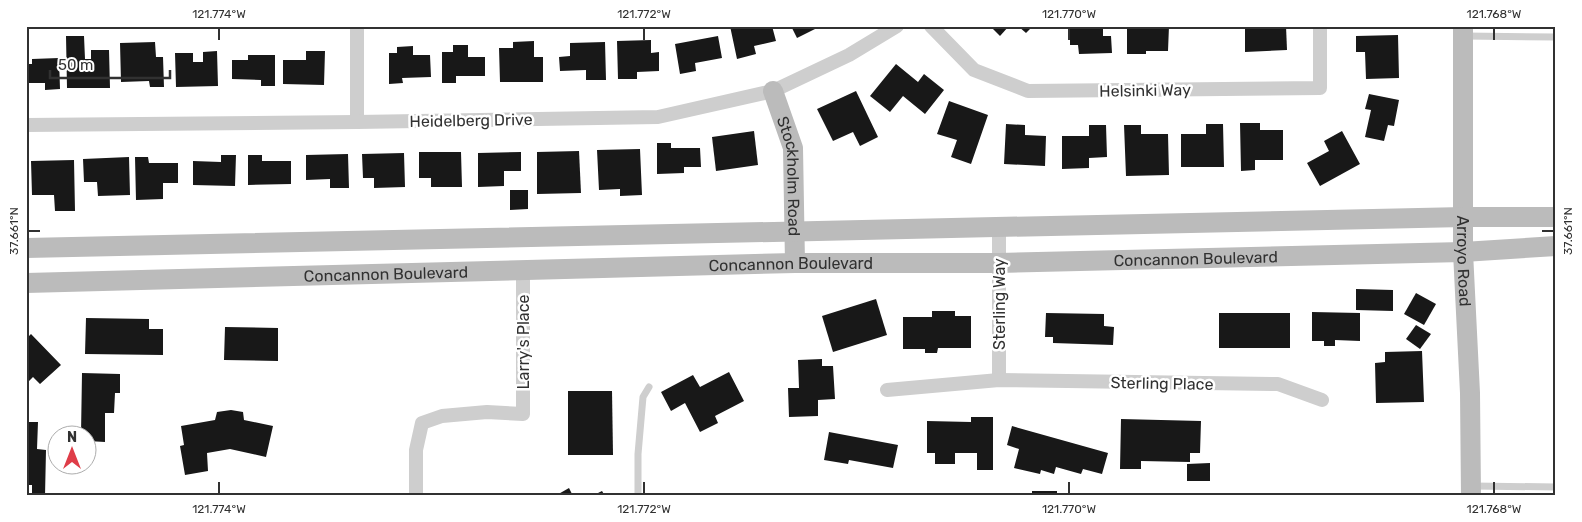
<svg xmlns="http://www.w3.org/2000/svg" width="1582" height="522" font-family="Rubik,sans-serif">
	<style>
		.building { fill: #181818 }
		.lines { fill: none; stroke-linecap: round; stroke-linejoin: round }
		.lane { stroke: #cecece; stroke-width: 7 }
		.street { stroke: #cecece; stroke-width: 14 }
		.secondary { stroke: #bbb; stroke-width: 20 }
		.ticks { fill: none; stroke: #313131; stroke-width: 2 }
		.labels { text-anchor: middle; stroke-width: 5; stroke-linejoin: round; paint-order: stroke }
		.street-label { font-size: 16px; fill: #313131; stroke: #fff }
		.neatline { fill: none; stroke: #313131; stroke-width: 2 }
		.ticks-label { font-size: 12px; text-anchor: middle; fill: #313131 }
	</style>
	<rect width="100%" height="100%" fill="#fff"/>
	<g class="building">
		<path d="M730,26h42l4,15 -22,5 2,8 -19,5z"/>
		<path d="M791,26h30l-24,12z"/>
		<path d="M990,26h19l-9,10z"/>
		<path d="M1018,26h15l-7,7z"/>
		<path d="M1070,26h33v10h8l1,17 -33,1 -1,-9h-8z"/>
		<path d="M1132,26h37l-1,25h-22v3h-19v-25h5z"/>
		<path d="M1245,26h41l1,24 -42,2z"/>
		<path d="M1398,35l1,43 -33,1 -1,-27h-9v-16z"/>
		<path d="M66,36h18l1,23h6v-9h18l1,38h-43z"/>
		<path d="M718,36l4,22 -27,5 1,8 -16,3 -5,-30z"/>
		<path d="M651,40v13l8,-1v19l-22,1v7h-19l-1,-38z"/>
		<path d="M534,41v16h9v25h-43l-1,-34h14v-6z"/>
		<path d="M155,42l1,15h7l1,30h-14l-1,-6 -28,1 -1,-39z"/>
		<path d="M605,42l1,38h-20v-10l-26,1 -1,-14 11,-1v-13z"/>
		<path d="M453,45h15v12h17v19h-29v7h-14v-31h11z"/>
		<path d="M413,46v9h17l1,22 -29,1 1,5 -14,1v-31h8v-6z"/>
		<path d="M217,51l1,35 -42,1 -1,-34h18v9h10v-10z"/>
		<path d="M306,51h19l-1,34 -41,-1v-24h23z"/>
		<path d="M248,55h27v31h-14v-6l-29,-1v-19h16z"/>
		<path d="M59,58l1,31 -15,1v-7h-19v-19h6v-5z"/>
		<path d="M896,64l22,18 6,-8 20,16 -19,24 -22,-18 -13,16 -20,-16z"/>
		<path d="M856,91l22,46 -18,9 -7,-14 -20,9 -16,-32z"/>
		<path d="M1369,94l30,6 -5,26 -6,-1 -4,16 -19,-4 6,-27 -6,-1z"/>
		<path d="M949,101l39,14 -17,49 -20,-7 6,-17 -20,-6z"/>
		<path d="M1240,123h20v7h23v30h-28v10l-14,1z"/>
		<path d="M1006,124l19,1v10l21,1 -1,30 -41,-2z"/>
		<path d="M1206,124h17l1,43h-43v-33h25z"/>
		<path d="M1089,125h17l1,32 -18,1v10l-27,1v-33h27z"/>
		<path d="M1124,125h17v9h27l1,41 -43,1z"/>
		<path d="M754,131l4,34 -42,6 -4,-34z"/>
		<path d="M1342,131l18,33 -40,22 -13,-23 22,-12 -5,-10z"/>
		<path d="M657,143h14v5h29l1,19h-17v6l-27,1z"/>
		<path d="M640,149l2,46 -22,1v-7l-21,1 -2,-40z"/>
		<path d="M579,151l2,42 -44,1v-42z"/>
		<path d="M419,152h42l1,35h-31v-9h-12z"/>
		<path d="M521,152v19h-17v15l-26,1v-34z"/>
		<path d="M404,153l1,34 -31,1v-10h-11l-1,-24z"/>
		<path d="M348,154l1,34h-19v-9l-24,1v-25z"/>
		<path d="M221,155h15l-1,31 -42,-1v-24l28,1z"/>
		<path d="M248,155h14v6h29v23l-43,1z"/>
		<path d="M129,157l1,38 -32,1 -1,-14h-13l-1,-23z"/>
		<path d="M135,157h13l1,6h29v20h-15v16l-27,1z"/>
		<path d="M74,160l1,51h-20l-1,-16h-22l-1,-34z"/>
		<path d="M510,190h18v19l-18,1z"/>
		<path d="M1356,289l37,1v21l-37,-1z"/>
		<path d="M1416,293l20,11 -12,21 -20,-11z"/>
		<path d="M876,299l11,36 -54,17 -11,-36z"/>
		<path d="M932,311h23v5h16v32h-33l-1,5h-12v-4h-22v-32h29z"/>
		<path d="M1312,312l48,1v28l-25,-1v6h-11v-5h-12z"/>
		<path d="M1046,313l58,1v12l10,1 -1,18 -60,-2v-6h-8z"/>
		<rect x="1219" y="313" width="71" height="35"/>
		<path d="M86,318l63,1v10h14v26l-78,-1z"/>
		<path d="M1416,325l15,9 -11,15 -14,-10z"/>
		<path d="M225,327l53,1v33l-54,-1z"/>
		<path d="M31,334l30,31 -21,19 -7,-7 -7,7v-45z"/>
		<path d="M1422,351l2,51 -48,1 -1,-40 10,-1v-10z"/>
		<path d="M822,359v7h11l2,33 -17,1v16l-29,1 -1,-29h11l-1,-28z"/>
		<path d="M729,372l15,29 -29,15 3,7 -18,9 -15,-29 -14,8 -10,-19 32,-17 7,12z"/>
		<path d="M82,373l38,1v19h-5l-1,20h-9v29l-17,-1v-7h-7z"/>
		<path d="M568,391h44l1,64h-45z"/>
		<path d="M231,410l12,2 1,8 29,6 -7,31 -36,-8 -23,4 1,18 -23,4 -5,-29 4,-1 -3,-19 34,-6 2,-8z"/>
		<path d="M971,417h22v53h-16v-17h-22v11h-20v-11h-8v-32l44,1z"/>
		<path d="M1121,419l80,2 -1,32h-10v9l-49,-1v8h-21z"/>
		<path d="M26,422h12l-1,27 9,1 -1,46 -13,-1v-10h-6z"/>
		<path d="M1012,426l96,27 -6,21 -19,-5 -2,5 -25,-7 -2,7 -13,-4 -1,4 -26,-6 5,-19 -12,-4z"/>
		<path d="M829,432l69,13 -5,23 -44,-8 -1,4 -24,-4z"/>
		<path d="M1210,463v18h-23v-17z"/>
		<path d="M569,488l4,8h-18z"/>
		<path d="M602,491l3,5h-13z"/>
		<rect x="1032" y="491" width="25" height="5"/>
	</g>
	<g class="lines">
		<g class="lane">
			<path d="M1465,36l91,1"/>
			<path d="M1474,486l82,1"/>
			<path d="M638,496v-42l5,-57 6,-10"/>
		</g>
		<g class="street">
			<path d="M931,26l43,44 54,21 292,-3v-62"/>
			<path d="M357,122v-96"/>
			<path d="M26,125l331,-3 301,-5 115,-26 76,-36 48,-29"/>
			<path d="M999,227v153"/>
			<path d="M887,390l112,-10 279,4 44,16"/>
			<path d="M416,496v-46l6,-27 20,-7 45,-4 36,2v-143"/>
		</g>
		<g class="secondary">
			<path id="s1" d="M1463,26v226l7,141 1,103"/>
			<path id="s2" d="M773,91l20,57 2,115"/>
			<path d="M26,248l1438,-31h92"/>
			<path id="s3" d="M26,283l769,-20h204l464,-11 93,-6"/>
		</g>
	</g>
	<path class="ticks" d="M219,28v12M644,28v12M1069,28v12M1494,28v12M28,231h12M1542,231h12M219,482v12M644,482v12M1069,482v12M1494,482v12"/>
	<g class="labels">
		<g class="street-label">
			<text transform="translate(1145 90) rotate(-1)" y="6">Helsinki Way</text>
			<text transform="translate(471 120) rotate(-1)" y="6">Heidelberg Drive</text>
			<text dy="6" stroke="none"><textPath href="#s2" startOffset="88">Stockholm Road</textPath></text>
			<text dy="6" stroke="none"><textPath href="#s3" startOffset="1170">Concannon Boulevard</textPath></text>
			<text dy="6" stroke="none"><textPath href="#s1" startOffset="235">Arroyo Road</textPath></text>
			<text dy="6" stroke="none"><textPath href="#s3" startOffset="765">Concannon Boulevard</textPath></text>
			<text dy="6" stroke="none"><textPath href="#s3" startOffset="360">Concannon Boulevard</textPath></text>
			<text transform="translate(999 304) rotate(-90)" y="6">Sterling Way</text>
			<text transform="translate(523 342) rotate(-90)" y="6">Larry's Place</text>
			<text transform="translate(1162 383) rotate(1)" y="6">Sterling Place</text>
		</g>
	</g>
	<rect width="1582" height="522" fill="none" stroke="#ffffff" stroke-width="55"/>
	<g transform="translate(72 450)"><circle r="24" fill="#ffffff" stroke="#adadad"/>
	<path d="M0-4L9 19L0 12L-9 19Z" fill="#df3d48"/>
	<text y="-8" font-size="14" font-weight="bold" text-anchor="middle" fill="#313131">N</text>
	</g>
	<path d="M50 70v8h120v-8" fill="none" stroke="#313131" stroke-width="2.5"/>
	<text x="58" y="70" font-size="15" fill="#313131" stroke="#ffffff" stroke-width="4" paint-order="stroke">50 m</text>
	<rect x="28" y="28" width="1526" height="466" class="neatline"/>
	<g class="ticks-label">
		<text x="219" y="18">121.774°W</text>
		<text x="644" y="18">121.772°W</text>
		<text x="1069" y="18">121.770°W</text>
		<text x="1494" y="18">121.768°W</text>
		<text transform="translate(14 231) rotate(-90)" y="4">37.661°N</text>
		<text transform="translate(1568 231) rotate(-90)" y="4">37.661°N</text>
		<text x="219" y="513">121.774°W</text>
		<text x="644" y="513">121.772°W</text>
		<text x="1069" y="513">121.770°W</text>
		<text x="1494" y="513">121.768°W</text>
	</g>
</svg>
